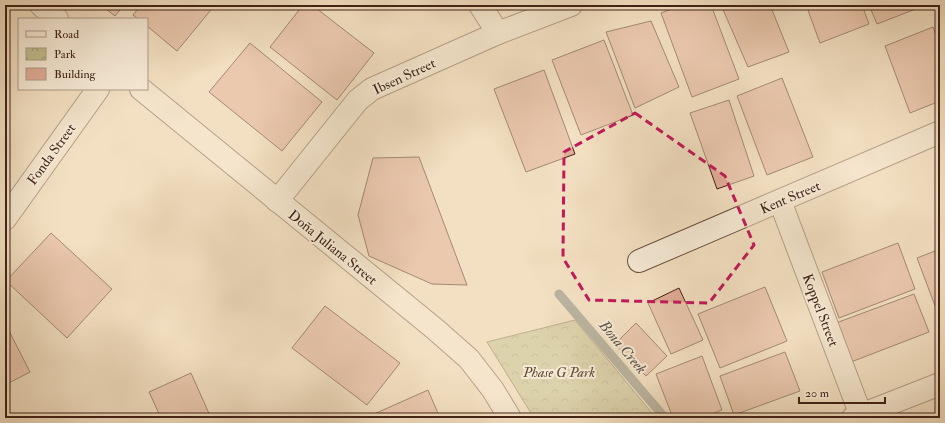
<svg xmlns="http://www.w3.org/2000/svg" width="945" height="423" font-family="'IM FELL Double Pica',serif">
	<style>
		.park { fill: url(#park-crowns); stroke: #817152 }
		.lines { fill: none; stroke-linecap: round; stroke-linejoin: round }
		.stream { stroke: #787e79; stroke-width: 9 }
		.building { fill: #e2ad97; stroke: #402216 }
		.minor-casing { stroke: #6d5241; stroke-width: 24 }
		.tertiary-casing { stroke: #6d5241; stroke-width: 24 }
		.minor { stroke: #f7ebd7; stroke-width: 22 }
		.tertiary { stroke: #f7ebd7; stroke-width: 22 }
		.marked { fill: none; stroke: #c2185b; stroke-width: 3; stroke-dasharray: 8 5; stroke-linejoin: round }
		.labels { text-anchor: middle; stroke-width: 4; stroke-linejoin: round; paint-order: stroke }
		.street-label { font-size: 14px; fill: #402216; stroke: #f7ebd7 }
		.park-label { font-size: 14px; font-style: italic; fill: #604a34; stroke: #f7ebd7 }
		.water-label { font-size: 15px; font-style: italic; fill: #5c5048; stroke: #f7ebd7 }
	</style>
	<defs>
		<pattern id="park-crowns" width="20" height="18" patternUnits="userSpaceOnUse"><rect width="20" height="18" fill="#c2c08f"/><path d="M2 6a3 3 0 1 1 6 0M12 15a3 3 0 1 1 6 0" fill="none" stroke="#9f9c74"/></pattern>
	</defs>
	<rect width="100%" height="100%" fill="#f3e0c2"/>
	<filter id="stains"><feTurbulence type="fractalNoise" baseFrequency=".005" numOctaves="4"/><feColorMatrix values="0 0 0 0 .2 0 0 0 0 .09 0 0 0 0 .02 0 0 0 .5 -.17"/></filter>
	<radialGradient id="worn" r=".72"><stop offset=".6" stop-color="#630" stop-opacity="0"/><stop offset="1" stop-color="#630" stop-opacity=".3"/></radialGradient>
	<path class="park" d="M575,320l81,98h-122l-47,-76z"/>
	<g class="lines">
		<path class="stream" d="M559,294l106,124"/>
	</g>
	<g class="building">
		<path d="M101,5h23l-9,11z"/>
		<path d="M141,5h74l-38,46 -30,-25v-7h-9l-5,-4z"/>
		<path d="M303,5h9l62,48 -37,47 -67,-53z"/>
		<path d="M682,5h29l28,74 -47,18 -31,-84z"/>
		<path d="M721,5h49l19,47 -41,15z"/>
		<path d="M806,5h56l7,19 -49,19z"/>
		<path d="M869,5h57l-49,19z"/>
		<path d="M651,21l28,66 -44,21 -29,-76z"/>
		<path d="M933,27l7,20v54l-30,12 -25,-67z"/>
		<path d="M604,40l29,75 -52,20 -29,-75z"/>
		<path d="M250,43l72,59 -40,49 -73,-59z"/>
		<path d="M544,70l31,84 -49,18 -32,-83z"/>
		<path d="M782,78l31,79 -46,18 -30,-79z"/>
		<path d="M729,100l25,76 -37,13 -27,-76z"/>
		<path d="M419,157l48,128 -35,-1 -63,-28 -11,-41 15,-57z"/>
		<path d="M51,233l61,56 -45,49 -61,-57z"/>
		<path d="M898,243l17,46 -76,29 -17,-46z"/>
		<path d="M940,249v70l-23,-61z"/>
		<path d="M765,287l22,54 -67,27 -22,-54z"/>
		<path d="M679,288l24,52 -32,14 -23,-51z"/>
		<path d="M914,294l15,38 -78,30 -15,-39z"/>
		<path d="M325,306l75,57 -33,42 -75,-57z"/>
		<path d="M5,323l25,49 -25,13z"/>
		<path d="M636,323l31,33 -21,20 -31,-32z"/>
		<path d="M785,352l15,39 -66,24 -14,-39z"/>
		<path d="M702,356l20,54 -21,8h-28l-17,-44z"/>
		<path d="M191,373l20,45h-50l-12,-26z"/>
		<path d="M428,390l12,28h-75z"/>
	</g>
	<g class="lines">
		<g class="minor-casing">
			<g id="minor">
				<path d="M480,5l18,28"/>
				<path d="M277,201l81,-101 14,-11 126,-56 73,-28"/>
				<path d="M780,201l82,217"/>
				<path d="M5,219l93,-130"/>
				<path d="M639,261l301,-129"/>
			</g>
		</g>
		<g class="tertiary-casing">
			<g id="tertiary">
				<path d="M41,5l16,14"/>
				<path d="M141,89l294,240 34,30 24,31 17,28"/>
				<path d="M853,418l87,-34"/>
			</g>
		</g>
		<use href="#minor" class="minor"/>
		<use href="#tertiary" class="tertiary"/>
	</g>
	<path d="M0 0H945V423H0ZM635,113l90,63 29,69 -45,58 -120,-3 -26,-42 1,-106z" fill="#f3e0c2" fill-opacity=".55" fill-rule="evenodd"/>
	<path class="marked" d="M635,113l90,63 29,69 -45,58 -120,-3 -26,-42 1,-106z"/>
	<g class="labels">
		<g class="street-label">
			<text transform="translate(404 76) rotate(-25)" y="5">Ibsen Street</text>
			<text transform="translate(51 154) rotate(-54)" y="5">Fonda Street</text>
			<text transform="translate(790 197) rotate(-23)" y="5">Kent Street</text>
			<text transform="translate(333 247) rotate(39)" y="5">Doña Juliana Street</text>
			<text transform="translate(821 310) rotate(69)" y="5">Koppel Street</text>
		</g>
		<g class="park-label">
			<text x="559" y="377">Phase G Park</text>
		</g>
		<g class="water-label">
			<text transform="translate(623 347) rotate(50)" y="5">Bona Creek</text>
		</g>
	</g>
	<rect width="945" height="423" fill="none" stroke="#f3e0c2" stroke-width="20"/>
	<rect x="6" y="6" width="933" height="411" fill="none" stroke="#402216" stroke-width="2"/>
	<rect x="10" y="10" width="925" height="403" fill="none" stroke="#402216"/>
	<rect x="18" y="18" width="130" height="72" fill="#f7ebd7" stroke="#ae9b8a"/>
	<rect x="26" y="31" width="20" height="6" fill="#f7ebd7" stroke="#ae9b8a"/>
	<text x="54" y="38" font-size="12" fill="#402216">Road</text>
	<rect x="26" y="48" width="20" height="12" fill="url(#park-crowns)" stroke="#ae9b8a"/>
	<text x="54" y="58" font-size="12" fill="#402216">Park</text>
	<rect x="26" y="68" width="20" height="12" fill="#e2ad97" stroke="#ae9b8a"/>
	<text x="54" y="78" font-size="12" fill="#402216">Building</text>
	<path d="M799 397v6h86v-6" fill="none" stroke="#402216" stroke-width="2"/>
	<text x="805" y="397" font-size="12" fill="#402216" stroke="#f7ebd7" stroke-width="3" paint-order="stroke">20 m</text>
	<rect width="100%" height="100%" filter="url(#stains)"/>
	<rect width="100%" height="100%" fill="url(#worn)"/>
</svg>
